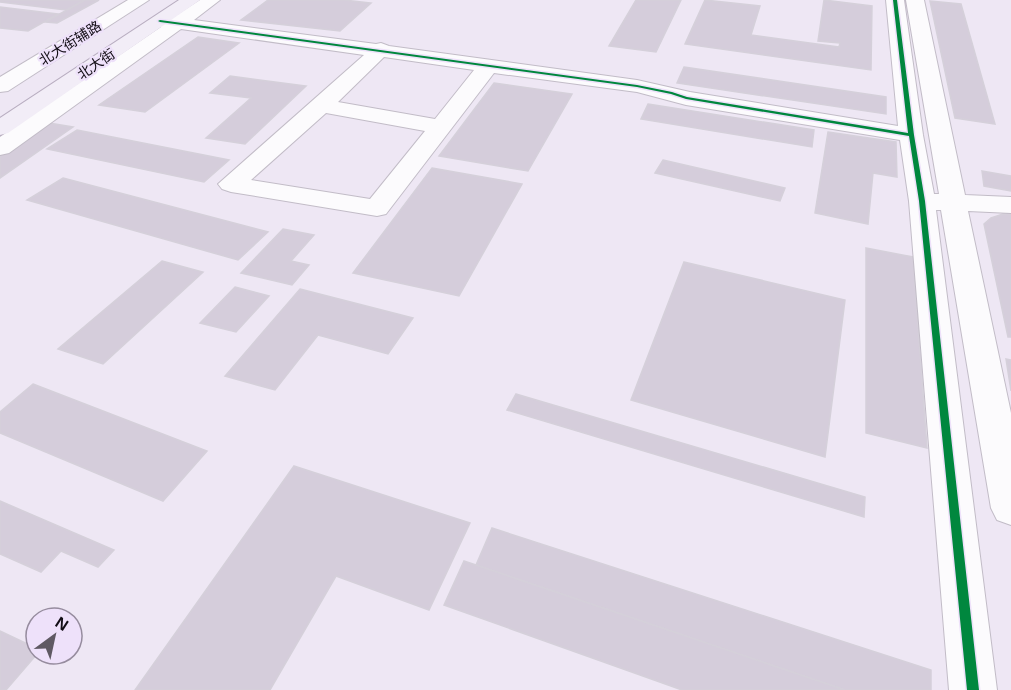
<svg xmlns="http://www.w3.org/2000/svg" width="1011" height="690" font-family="Arial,'Noto Sans SC',sans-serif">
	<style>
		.building { fill: #d5cddb; stroke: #d5d0da; stroke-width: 1.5 }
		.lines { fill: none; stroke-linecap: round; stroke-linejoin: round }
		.minor-casing { stroke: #c2bcc7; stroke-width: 2 }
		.major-casing { stroke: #b8adc0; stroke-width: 2 }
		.minor { fill: #fcfbfd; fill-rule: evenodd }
		.major { fill: #f2edf7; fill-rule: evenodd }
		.cycleway-casing { stroke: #eee1fa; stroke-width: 3 }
		.cycleway { fill: #00873e; fill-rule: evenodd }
		.labels { text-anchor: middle; stroke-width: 4.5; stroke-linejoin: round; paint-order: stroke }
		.far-street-label { font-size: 14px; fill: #120d15; stroke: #eee1fa }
	</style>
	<rect width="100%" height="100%" fill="#eee7f4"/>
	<g class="building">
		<path d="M0,0h85l-19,10 -66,-8z"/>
		<path d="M85,0h14l-42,23 -12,-1z"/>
		<path d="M268,0h76l27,3 -31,28 -99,-11z"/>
		<path d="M636,0h45l-25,52 -47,-6z"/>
		<path d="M705,0l55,6 -9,29 88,12 1,-4 -22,-2 6,-41 48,6 -1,64 -186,-26z"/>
		<path d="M930,1l31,3 34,120 -40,-6z"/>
		<path d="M0,7l58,7 -30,17 -28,-3z"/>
		<path d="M198,37l41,6 -94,69 -46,-7z"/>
		<path d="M684,67l202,30v17l-209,-31z"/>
		<path d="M230,76l76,10 -61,58 -39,-6 45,-40 -41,-5z"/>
		<path d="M494,83l78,11 -44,77 -89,-15z"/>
		<path d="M648,104l166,26 -2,17 -171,-28z"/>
		<path d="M43,122l30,5 -73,51v-28z"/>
		<path d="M77,130l152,30 -25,22 -157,-33z"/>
		<path d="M828,132l68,10 1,35 -24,-4 -5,51 -53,-11z"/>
		<path d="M663,160l122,28 -5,13 -125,-28z"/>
		<path d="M432,168l90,16 -63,112 -106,-23z"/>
		<path d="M982,171l29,5v15l-27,-5z"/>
		<path d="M63,178l205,54 -30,28 -211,-60z"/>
		<path d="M1003,214h8v123h-3l-24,-113 7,-6z"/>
		<path d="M283,229l31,6 -23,26 18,4 -17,20 -51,-12z"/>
		<path d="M866,248l47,9 14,191 -61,-15z"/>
		<path d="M162,261l41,11 -100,92 -45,-15z"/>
		<path d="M684,262l161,38 -20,157 -194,-57z"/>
		<path d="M235,287l34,9 -33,36 -36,-9z"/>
		<path d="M300,289l113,29 -25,36 -70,-19 -43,55 -50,-14z"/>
		<path d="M1006,359l5,1v31z"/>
		<path d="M33,384l174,67 -44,50 -163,-68v-21z"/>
		<path d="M516,394l349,103 -1,20 -357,-107z"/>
		<path d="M294,466l176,57 -41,87 -93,-34 -66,114h-135z"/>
		<path d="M0,501l114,49 -16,17 -37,-16 -20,21 -41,-18z"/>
		<path d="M492,528l439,142v20h-86l-369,-125z"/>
		<path d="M464,561l12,4 369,125h-163l-238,-85z"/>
		<path d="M0,631l36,17 1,6 -31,36h-6z"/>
	</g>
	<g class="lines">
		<g class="minor-casing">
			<g id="minor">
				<path d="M128,0h21l-141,91 -8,1v-15z"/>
				<path d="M200,0h20l-26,20 182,24 5,-1 8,3 248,34 53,12 208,34 -12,-126h18l19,135 11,59h5l-33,-194h18l41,195 46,2v16l-43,-2 43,202v112l-14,-5 -6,-12 -50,-298h-5l61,480h-48l-40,-489 -9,-61 -214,-35 -49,-13 -143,-19 -108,141 -9,2 -146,-24 -9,-3 -4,-5 146,-129 -183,-26 -172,124 -9,2v-18l161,-110 -7,-2 -3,-4 3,-4h20zM384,57l90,13 -39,49 -97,-17zM326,113l99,18 -55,68 -119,-19z"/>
			</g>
		</g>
		<g class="major-casing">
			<path id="major" d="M179,0h21l-192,133 -8,2v-17z"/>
		</g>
		<use href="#minor" class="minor"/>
		<use href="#major" class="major"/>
		<g class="cycleway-casing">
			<path id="cycleway" d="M893,0h4l17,135 11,66 54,489h-12l-48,-489 -10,-65 -223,-37 -15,-5 -34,-7 -477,-65 -2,-1 2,-1 477,65 35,7 15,5 221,36z"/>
		</g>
		<use href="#cycleway" class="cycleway"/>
	</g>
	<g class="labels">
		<g class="far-street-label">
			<text transform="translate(70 43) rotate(-32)" y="5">北大街辅路</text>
			<text transform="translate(96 64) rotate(-34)" y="5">北大街</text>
		</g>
	</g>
	<g transform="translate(54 636) rotate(33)"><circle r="28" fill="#eee1fa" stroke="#968c9e" stroke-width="1.5"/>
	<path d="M0-4.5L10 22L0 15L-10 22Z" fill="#5f5963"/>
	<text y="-9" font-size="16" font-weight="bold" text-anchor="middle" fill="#120d15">N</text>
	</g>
</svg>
